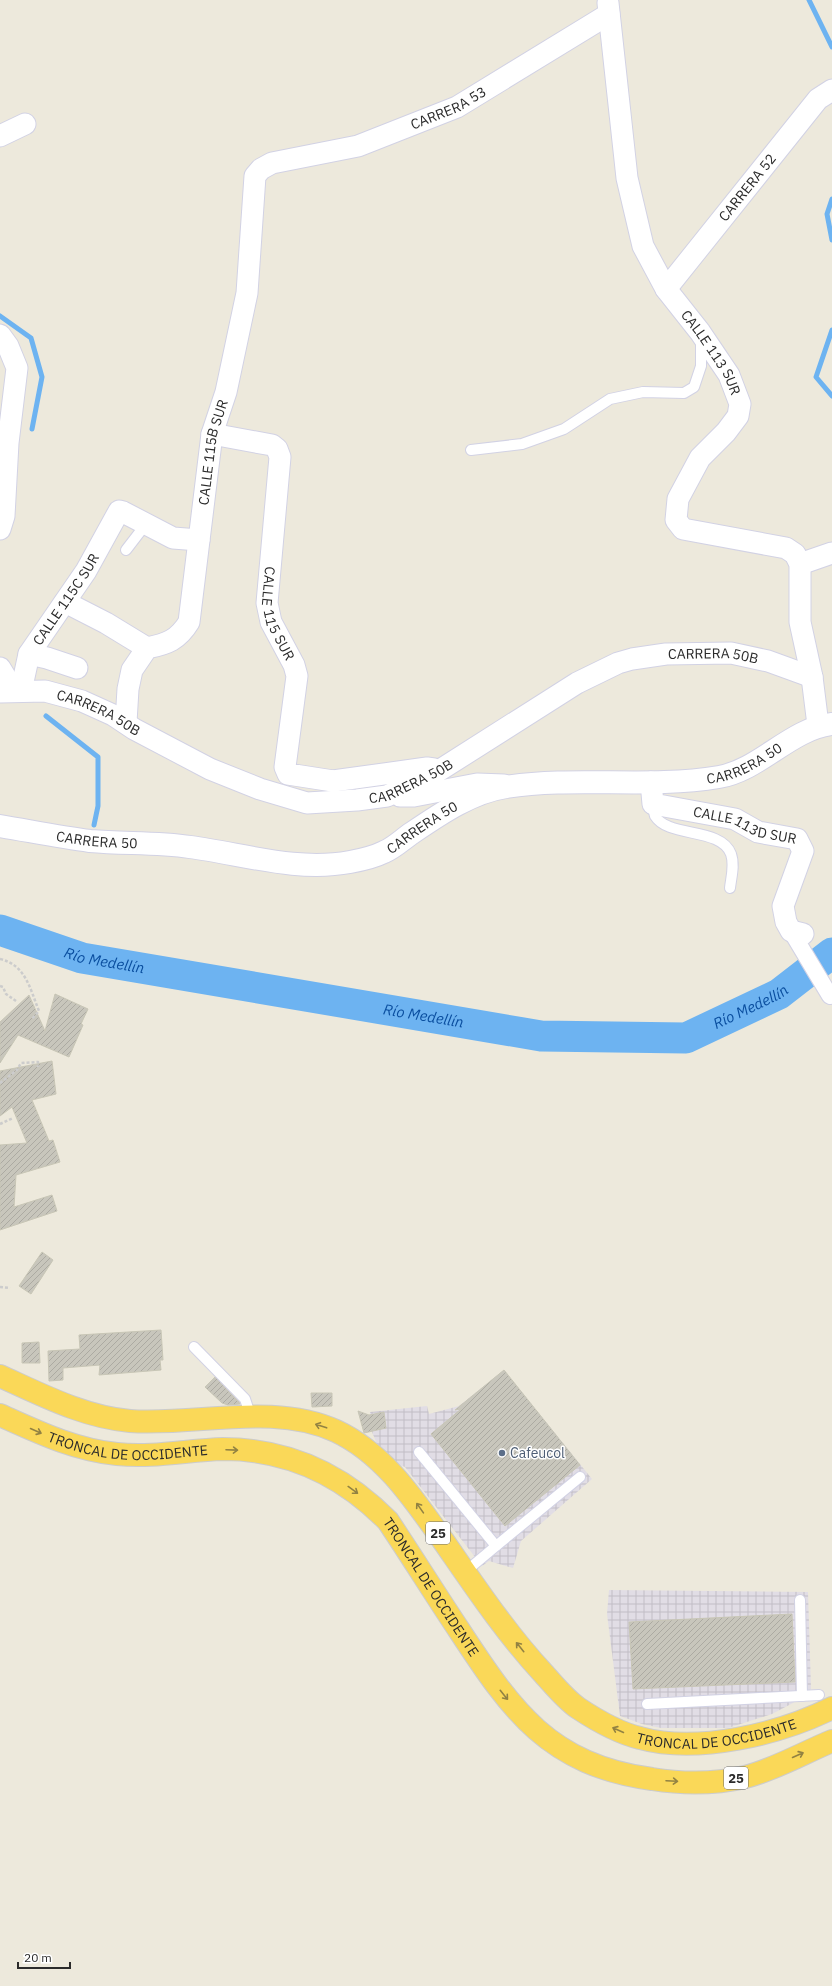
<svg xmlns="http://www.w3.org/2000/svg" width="832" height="1986" font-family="'IBM Plex Sans',sans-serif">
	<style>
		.industrial { fill: url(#industrial-grid) }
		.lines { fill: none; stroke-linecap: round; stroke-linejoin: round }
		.stream { stroke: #6db3f1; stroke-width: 5 }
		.river { stroke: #6db3f1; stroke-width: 31 }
		.building { fill: url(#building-hatch); stroke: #c8c6b6 }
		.service-casing { stroke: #d2d2e4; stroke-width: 12 }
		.pedestrian-casing { stroke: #d2d2e4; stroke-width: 18 }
		.minor-casing { stroke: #d2d2e4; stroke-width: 23 }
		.secondary-casing { stroke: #d2d2e4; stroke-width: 24 }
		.trunk-casing { stroke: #ccc; stroke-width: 24 }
		.path { stroke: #ccc; stroke-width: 2.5; stroke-dasharray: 3 2; stroke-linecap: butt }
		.service { stroke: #fff; stroke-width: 10 }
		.pedestrian { stroke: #fff; stroke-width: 16 }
		.minor { stroke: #fff; stroke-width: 21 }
		.secondary { stroke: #fff; stroke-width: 22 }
		.trunk { stroke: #fad858; stroke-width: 22 }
		.oneway { stroke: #928242 }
		.service-dot { fill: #5c6f8a; stroke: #fff; stroke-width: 1.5 }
		.labels { text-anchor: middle; stroke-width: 3; stroke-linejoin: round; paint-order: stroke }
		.shield { fill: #fff; stroke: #6b6b6b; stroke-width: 1 }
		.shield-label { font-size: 13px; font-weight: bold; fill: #2b2b2b }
		.street-label { font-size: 14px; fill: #2b2b2b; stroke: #fff }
		.service-label { font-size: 14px; fill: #4e5e75; stroke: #fff; text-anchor: start }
		.water-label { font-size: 15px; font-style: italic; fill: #0a4e9f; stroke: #fff }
	</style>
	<defs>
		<pattern id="industrial-grid" width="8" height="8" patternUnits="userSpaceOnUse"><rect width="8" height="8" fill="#e1dde5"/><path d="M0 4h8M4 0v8" fill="none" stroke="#c1bec5"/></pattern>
		<pattern id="building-hatch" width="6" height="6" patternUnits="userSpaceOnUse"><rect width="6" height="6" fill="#c8c6bc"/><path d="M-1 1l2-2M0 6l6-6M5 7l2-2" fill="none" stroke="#acaaa2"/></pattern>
	</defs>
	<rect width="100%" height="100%" fill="#ede9dc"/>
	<g class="industrial">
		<path d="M504,1370l88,109 -71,62 -8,27 -24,-7 -7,5 -77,-99 -13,-5 -15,-18 -5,-12 -2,-20 57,-6 2,8 30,-8z"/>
		<path d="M609,1590l199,2 3,97 -18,14 -21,11 -44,14h-67l-19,-4 -22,-8 -13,-102z"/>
	</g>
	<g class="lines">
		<g class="stream">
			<path d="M809,0l23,47"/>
			<path d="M832,199l-5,15 5,26"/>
			<path d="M0,316l31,22 11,39 -10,52"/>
			<path d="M832,330l-16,47 16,19"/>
			<path d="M46,716l52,41v49l-4,19"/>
		</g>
		<path class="river" id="s1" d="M0,930l82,28 459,78 145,2 93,-44 53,-41"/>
	</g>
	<g class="building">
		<path d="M55,994l33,15 -7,15 2,1 -14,32 -51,-22 -18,28v-41l29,-27 16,36z"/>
		<path d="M52,1061l4,33 -24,6 17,41 4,-1 7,22 -44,13 -2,32 38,-12 5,16 -57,19v-85l27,-2 -15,-36 -12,9v-45z"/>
		<path d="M42,1252l11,8 -22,34 -12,-8z"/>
		<path d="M161,1330l2,30h-3l1,10 -62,5 1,-10 -37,3v12l-14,1 -1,-30 32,-2 -1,-14z"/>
		<path d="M39,1342l1,21h-18v-20z"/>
		<path d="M504,1370l76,95 -75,61 -74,-92 30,-25 -6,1z"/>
		<path d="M215,1377l24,25 1,2 -12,1 -6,-2 -17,-16z"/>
		<path d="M311,1393h21v13l-20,1z"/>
		<path d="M358,1411l11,4 15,-3 2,16 -22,5z"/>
		<path d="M792,1614l3,68 -162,7 -4,-67z"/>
	</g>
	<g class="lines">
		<g class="service-casing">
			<g id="service">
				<path d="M471,450l51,-6 42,-15 46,-30 33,-7 41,1 10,-6 7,-21v-26"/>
				<path d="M126,550l20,-26"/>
				<path d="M653,804c0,4 1,9 2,12 13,22 66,11 76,38 4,11 0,24 -1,34"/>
				<path d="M194,1347l51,52 6,18"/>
				<path d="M419,1452l77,94 -31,26"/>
				<path d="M496,1546l84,-69"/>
				<path d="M800,1600l2,96"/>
				<path d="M647,1704l172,-9"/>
			</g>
		</g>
		<g class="pedestrian-casing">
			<path id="pedestrian" d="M791,931l39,65"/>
		</g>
		<g class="minor-casing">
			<g id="minor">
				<path id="s2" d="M608,3l19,175 16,68 23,43 34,43 29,43 11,29 -2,12 -12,16 -26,26 -22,41 -2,21 7,9 103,19 9,6 5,10v58l12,55 6,48"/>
				<path d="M0,136l25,-12"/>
				<path id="s3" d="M666,289l152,-190 14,-9"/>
				<path d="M0,335l8,11 9,22 -9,75 -4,73 -4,13"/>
				<path id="s4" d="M212,434l60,11 5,4 3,8 -13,146 4,19 23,43 3,11 -12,91 3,7 45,7 94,-13 7,1"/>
				<path d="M800,564l32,-11"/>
				<path d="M65,602l41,21 41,25"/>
				<path d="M29,654l18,4 30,10"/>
				<path d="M0,668l14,23"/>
				<path id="s5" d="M21,691l8,-37 57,-83 33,-60 4,1 50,26 26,2"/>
				<path id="s6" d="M0,692l45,-1 37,10 31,14 21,14 76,40 50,20 47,14 50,-3 30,-4 53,-26 137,-87 41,-20 14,-4 34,-5 65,-1 37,8 44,16"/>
				<path id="s7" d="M126,722l2,-33 4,-19 15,-22c20,-4 31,-8 42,-26l23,-188 14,-42 21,-99 8,-117 6,-7 11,-6 86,-17 99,-39 152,-93"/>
				<path id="s8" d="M651,782l2,22 82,15 23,13 39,7 6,12 -20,55 3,16 5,9 12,3"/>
				<path d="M400,796h14l63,-12 27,1"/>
			</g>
		</g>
		<g class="secondary-casing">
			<g id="secondary">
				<path id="s9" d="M0,826c30,5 60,11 90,15 34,3 67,1 100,6 53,7 107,25 160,15 11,-2 24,-5 34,-10 10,-4 19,-13 28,-19 28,-19 60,-41 94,-46 70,-11 142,2 213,-10 41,-7 71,-48 113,-53"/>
			</g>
		</g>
		<g class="trunk-casing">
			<g id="trunk">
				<path id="s10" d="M0,1376c42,19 84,41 130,45 66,5 143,-19 206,10 47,22 77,67 106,108 32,46 63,93 101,134 11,12 22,26 35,35 18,12 41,25 62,30 57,16 140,-4 192,-30"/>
				<path id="s11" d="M0,1415c38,17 75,35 117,39 36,4 71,-4 106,-5 65,0 120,26 165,72 24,36 47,73 71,109 53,81 90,135 193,149 31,5 63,5 93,-2 29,-7 60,-25 87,-36"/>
			</g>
		</g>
		<g class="path">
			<path d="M0,959c26,6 30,30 39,52l-7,8"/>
			<path d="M0,986l3,1 3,7 10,7"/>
			<path d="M0,1083l17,-13 4,-7 17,-1v5"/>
			<path d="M0,1124l13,-6"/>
			<path d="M0,1287l10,1"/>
		</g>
		<use href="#service" class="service"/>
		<use href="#pedestrian" class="pedestrian"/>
		<use href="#minor" class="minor"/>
		<use href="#secondary" class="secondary"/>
		<use href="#trunk" class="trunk"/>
	</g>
	<defs><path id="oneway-shaft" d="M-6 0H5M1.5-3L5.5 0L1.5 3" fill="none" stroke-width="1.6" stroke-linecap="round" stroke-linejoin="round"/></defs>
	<g class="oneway">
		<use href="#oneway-shaft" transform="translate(321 1426) rotate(-162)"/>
		<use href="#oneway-shaft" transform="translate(36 1431) rotate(24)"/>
		<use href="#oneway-shaft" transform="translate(232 1450) rotate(2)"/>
		<use href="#oneway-shaft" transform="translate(353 1490) rotate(36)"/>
		<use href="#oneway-shaft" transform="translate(420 1508) rotate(-125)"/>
		<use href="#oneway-shaft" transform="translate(520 1647) rotate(-129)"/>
		<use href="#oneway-shaft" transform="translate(504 1695) rotate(51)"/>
		<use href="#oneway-shaft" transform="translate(618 1730) rotate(-156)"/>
		<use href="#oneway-shaft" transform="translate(798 1755) rotate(-24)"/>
		<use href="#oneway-shaft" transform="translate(672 1781) rotate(3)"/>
	</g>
	<circle class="service-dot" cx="502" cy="1453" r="4"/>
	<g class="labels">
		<g class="shield">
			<rect x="426" y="1522" width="24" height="22" rx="3"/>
			<rect x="724" y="1767" width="24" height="22" rx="3"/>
		</g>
		<g class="shield-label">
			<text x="438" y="1538">25</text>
			<text x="736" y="1783">25</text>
		</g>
		<g class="street-label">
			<text dy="5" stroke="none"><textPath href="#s7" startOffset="790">CARRERA 53</textPath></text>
			<text dy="5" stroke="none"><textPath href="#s3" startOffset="130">CARRERA 52</textPath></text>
			<text dy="5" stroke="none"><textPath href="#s2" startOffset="373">CALLE 113 SUR</textPath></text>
			<text dy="5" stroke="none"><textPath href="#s7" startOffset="302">CALLE 115B SUR</textPath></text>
			<text dy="5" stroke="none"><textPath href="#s5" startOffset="104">CALLE 115C SUR</textPath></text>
			<text dy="5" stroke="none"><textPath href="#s4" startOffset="235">CALLE 115 SUR</textPath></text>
			<text dy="5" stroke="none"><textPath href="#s6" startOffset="775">CARRERA 50B</textPath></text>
			<text dy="5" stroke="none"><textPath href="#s6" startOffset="103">CARRERA 50B</textPath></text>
			<text dy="5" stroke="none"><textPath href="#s9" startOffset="770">CARRERA 50</textPath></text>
			<text dy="5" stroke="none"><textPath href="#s6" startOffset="439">CARRERA 50B</textPath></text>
			<text dy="5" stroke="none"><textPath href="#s8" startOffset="117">CALLE 113D SUR</textPath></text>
			<text dy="5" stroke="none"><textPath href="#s9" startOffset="434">CARRERA 50</textPath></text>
			<text dy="5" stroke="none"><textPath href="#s9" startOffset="98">CARRERA 50</textPath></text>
			<text dy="5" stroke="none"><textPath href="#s11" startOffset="134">TRONCAL DE OCCIDENTE</textPath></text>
			<text dy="5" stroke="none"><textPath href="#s11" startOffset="494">TRONCAL DE OCCIDENTE</textPath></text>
			<text dy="5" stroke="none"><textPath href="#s10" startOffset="864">TRONCAL DE OCCIDENTE</textPath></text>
		</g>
		<g class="service-label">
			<text x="510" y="1458">Cafeucol</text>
		</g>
		<g class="water-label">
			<text dy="5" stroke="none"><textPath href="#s1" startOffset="109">Río Medellín</textPath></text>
			<text dy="5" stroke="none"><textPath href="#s1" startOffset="769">Río Medellín</textPath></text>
			<text dy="5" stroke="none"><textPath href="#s1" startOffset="433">Río Medellín</textPath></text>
		</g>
	</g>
	<path d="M18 1962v6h52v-6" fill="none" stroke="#2b2b2b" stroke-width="2"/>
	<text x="24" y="1962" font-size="12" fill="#2b2b2b" stroke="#ffffff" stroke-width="3" paint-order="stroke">20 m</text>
</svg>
